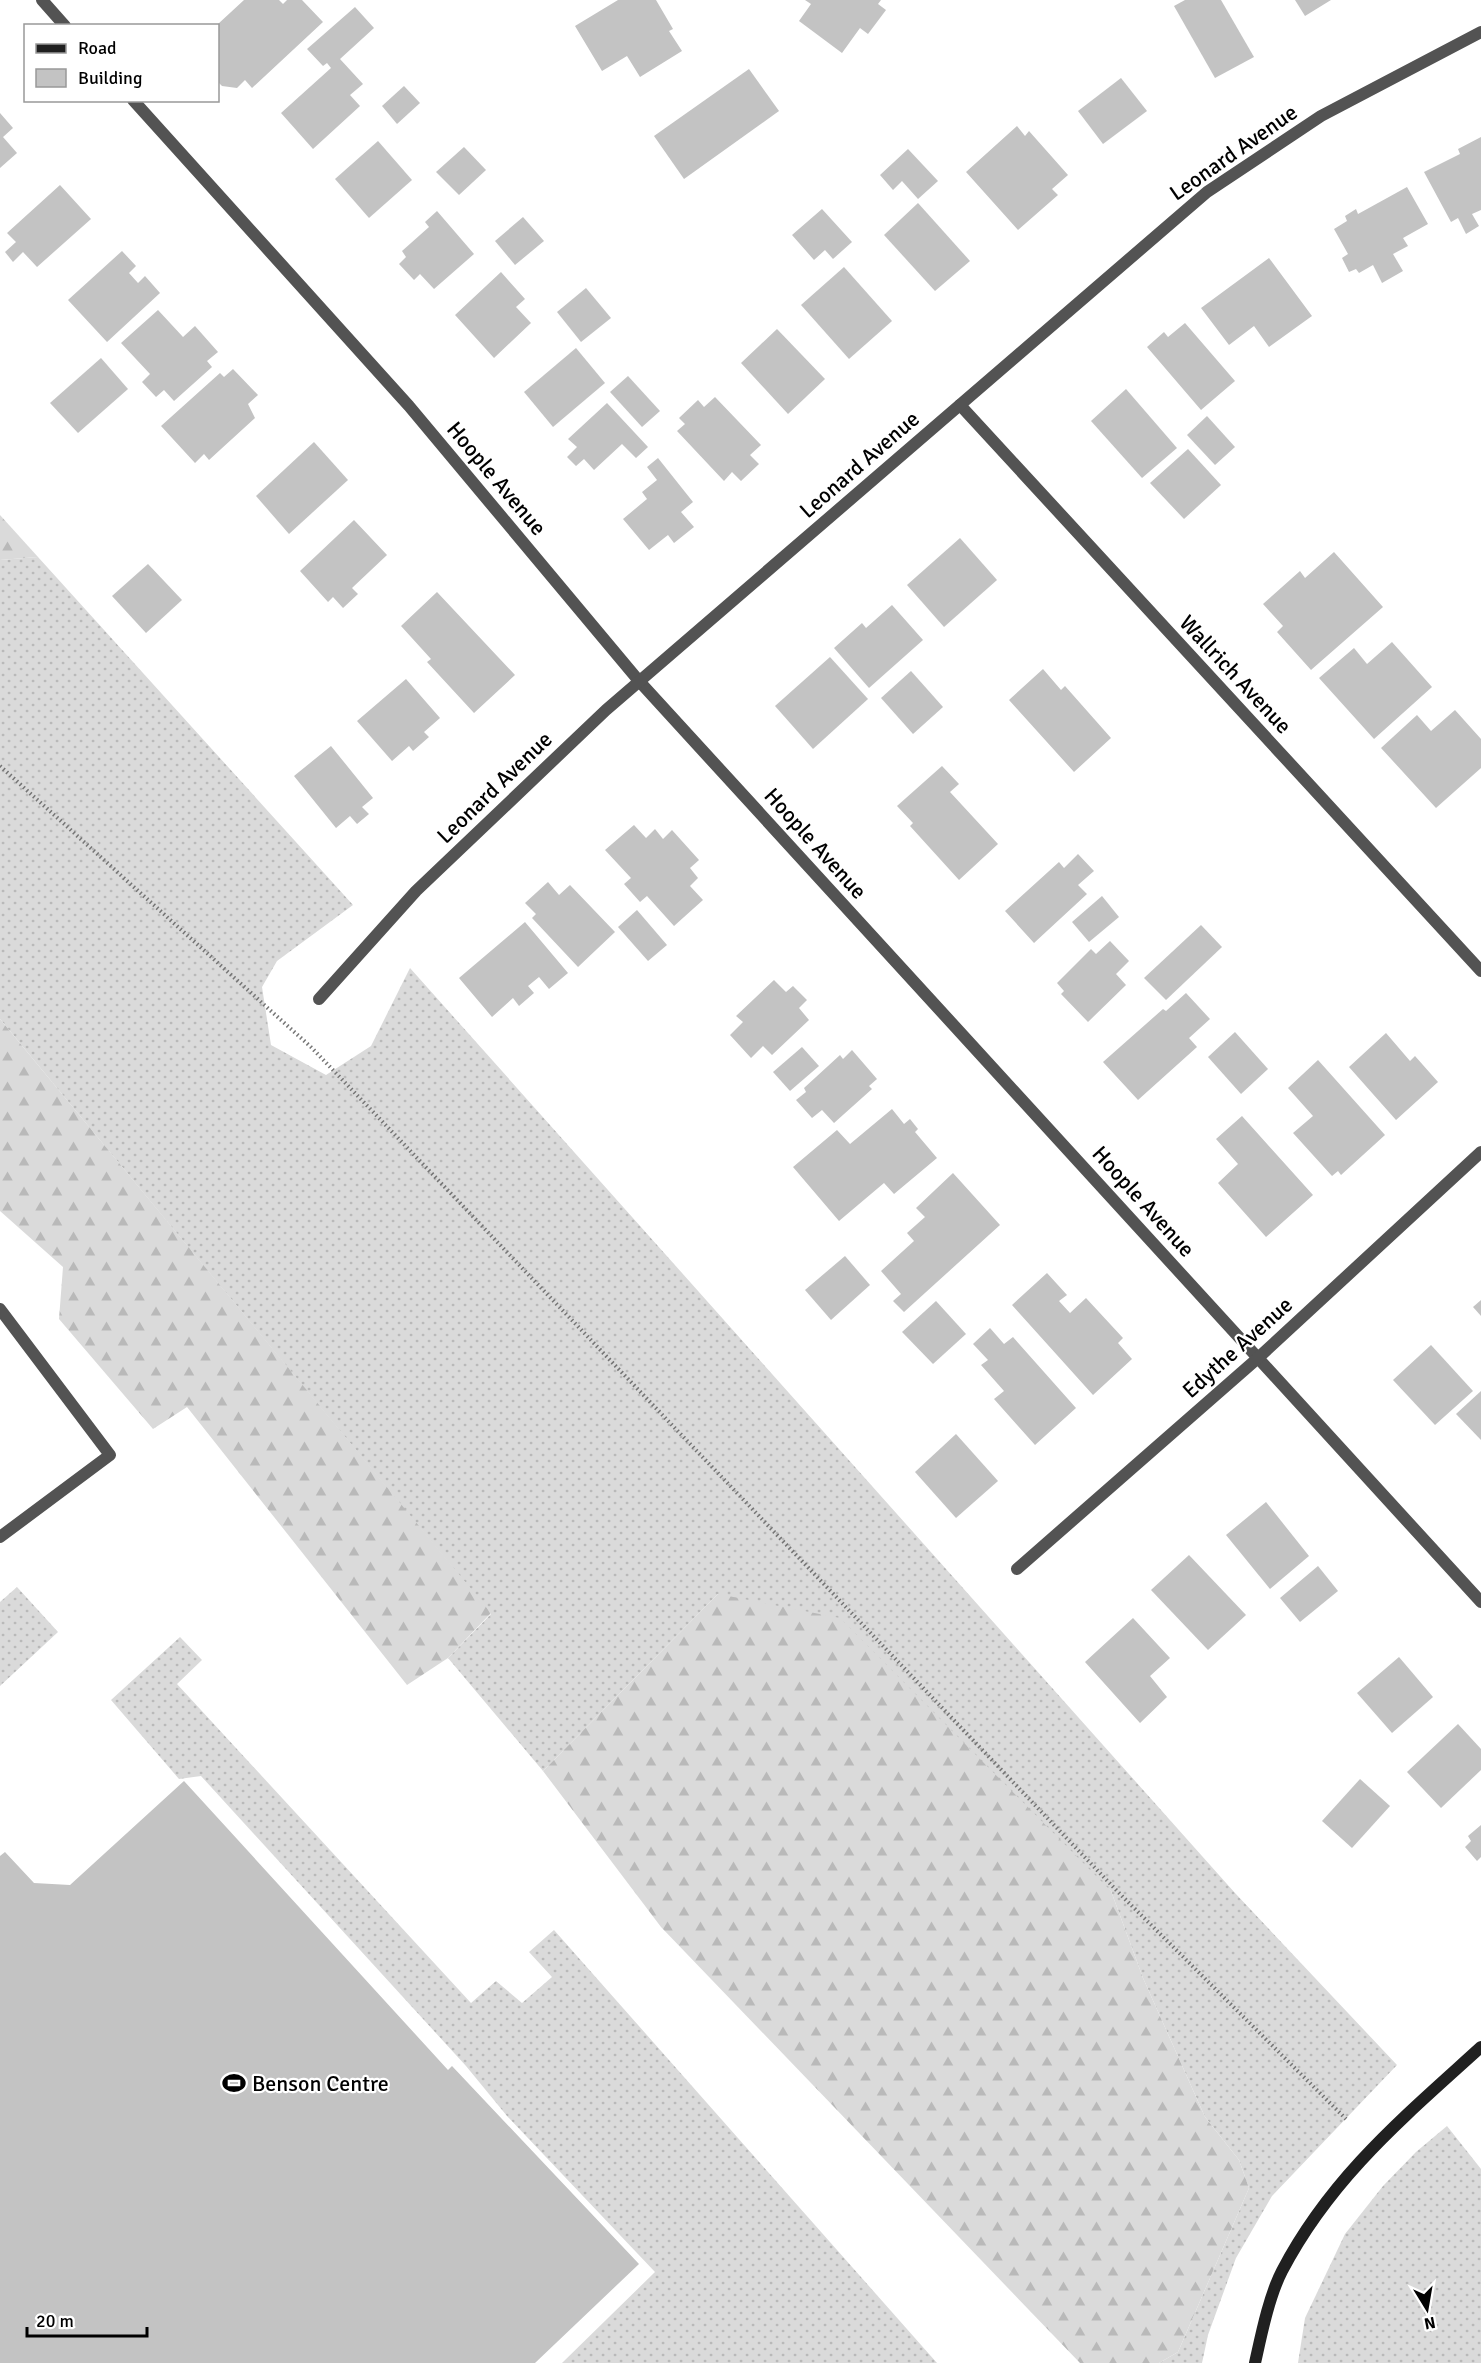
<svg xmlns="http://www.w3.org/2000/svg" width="1481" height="2363" font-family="Signika,sans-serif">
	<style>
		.grass { fill: url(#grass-dots) }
		.forest { fill: url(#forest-firs) }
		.building { fill: #c3c3c3 }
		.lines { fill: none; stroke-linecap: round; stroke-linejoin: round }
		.path { stroke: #757575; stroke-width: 4; stroke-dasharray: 1.5 3; stroke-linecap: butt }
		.lane { stroke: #535353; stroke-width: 12 }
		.street { stroke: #535353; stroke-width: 12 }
		.secondary { stroke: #202020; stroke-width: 12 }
		.labels { text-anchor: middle; stroke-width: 4.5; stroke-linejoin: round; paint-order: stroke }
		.street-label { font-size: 22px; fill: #000; stroke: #fff }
		.poi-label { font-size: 22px; fill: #000; stroke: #fff; text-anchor: start }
	</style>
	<defs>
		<pattern id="grass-dots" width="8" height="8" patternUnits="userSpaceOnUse" patternTransform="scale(1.5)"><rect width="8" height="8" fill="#dadada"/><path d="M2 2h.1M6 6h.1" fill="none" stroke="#b9b9b9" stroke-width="1.8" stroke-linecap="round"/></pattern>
		<pattern id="forest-firs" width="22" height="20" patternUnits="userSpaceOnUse" patternTransform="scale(1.5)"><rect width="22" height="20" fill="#dadada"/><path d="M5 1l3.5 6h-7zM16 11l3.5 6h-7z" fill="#b9b9b9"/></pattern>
	</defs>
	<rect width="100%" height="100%" fill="#fff"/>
	<g class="grass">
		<path d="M38,557l315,348 -76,56 -15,26 9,58 55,30 45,-29 39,-78 825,925 162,172 -125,131 -36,62 -28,77 -6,28h-43l19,-11 71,-164 -10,-28 -34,-43 -62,-139 -32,-87 -393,-297 -175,177 -95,-113 43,-44 -491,-595v-459z"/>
		<path d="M17,1587l41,45 -58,54v-84z"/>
		<path d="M180,1637l22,23 -25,24 294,319 25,-22 26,22 30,-26 -23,-25 25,-22 383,433h-375l93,-91 -148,-156 -41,-50 -265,-290 -22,3 -68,-79z"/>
		<path d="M1447,2126l34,43v194h-183l7,-45 40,-84 38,-48 33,-34z"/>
	</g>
	<g class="forest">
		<path d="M0,515l38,42 -38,3z"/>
		<path d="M0,1019l491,594 -43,45 -41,27 -220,-278 -34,22 -94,-110 4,-52 -63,-56z"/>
		<path d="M718,1594l122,24 271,273 32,87 62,139 34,43 10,28 -71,164 -19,11h-79l-419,-436 -118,-156z"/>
	</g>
	<g class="building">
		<path d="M244,0h35l4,4 4,-4h15l21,22 -71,66 -7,-8 -8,8 -15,-2 -4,-4v-26l1,-2 -1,-2v-28z"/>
		<path d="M618,0h38l17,29 -4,2 13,20 -42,26 -13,-21 -25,15 -27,-45z"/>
		<path d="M805,0h76l-3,4 8,6 -18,24 -8,-6 -18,25 -43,-32 12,-17z"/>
		<path d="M1185,0h36l33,57 -39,21 -41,-72z"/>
		<path d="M1295,0h36l-26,16z"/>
		<path d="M355,7l19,21 -34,31 23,25 -13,11 10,11 -47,43 -32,-36 50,-45 -4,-5 -4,3 -16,-17z"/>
		<path d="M749,69l30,42 -95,68 -30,-43z"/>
		<path d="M1121,78l26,33 -44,33 -25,-33z"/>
		<path d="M404,86l16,17 -23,21 -15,-18z"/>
		<path d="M0,113l13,15 -10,9 14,16 -17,15z"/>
		<path d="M1017,126l8,10 4,-5 39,44 -16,14 6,6 -40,35 -52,-58z"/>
		<path d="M1481,137v73l-9,4 7,12 -13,8 -8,-16 -7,4 -27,-50 36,-18 -2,-5z"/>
		<path d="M378,141l34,39 -43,38 -34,-39z"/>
		<path d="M464,147l22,23 -27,25 -23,-23z"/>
		<path d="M908,149l30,32 -20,18 -16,-18 -9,9 -13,-15z"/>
		<path d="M60,185l31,34 -54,48 -14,-15 -10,10 -8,-10 11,-10 -9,-9z"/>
		<path d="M1407,187l21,37 -25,14 5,8 -15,8 10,17 -21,12 -9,-18 -14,8 -3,-4 -7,3 -7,-14 6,-4 -14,-25 13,-8 -2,-5 11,-7 2,5z"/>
		<path d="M918,203l52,58 -35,30 -51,-56z"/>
		<path d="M822,209l30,33 -19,17 -8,-9 -11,10 -22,-25z"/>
		<path d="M437,211l37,43 -40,35 -14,-15 -6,6 -15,-16 7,-7 -4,-6 27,-24 -4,-5z"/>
		<path d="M523,217l21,24 -29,24 -20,-24z"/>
		<path d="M122,251l14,15 -7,7 9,10 7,-7 15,17 -53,49 -39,-42z"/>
		<path d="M1269,258l43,58 -43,31 -15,-21 -25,19 -28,-37z"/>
		<path d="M844,267l48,54 -43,38 -48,-54z"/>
		<path d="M501,272l24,27 -9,8 15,16 -37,35 -39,-43z"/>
		<path d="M586,288l25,30 -30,24 -24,-30z"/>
		<path d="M158,310l25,27 12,-11 23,26 -11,9 5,6 -38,34 -10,-11 -8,7 -14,-15 8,-8 -29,-31z"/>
		<path d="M1185,323l50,58 -34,29 -54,-63 17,-15 4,5z"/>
		<path d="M777,329l48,50 -37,35 -47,-51z"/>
		<path d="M576,348l29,35 -52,44 -29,-35z"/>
		<path d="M101,358l27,31 -50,44 -28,-30z"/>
		<path d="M233,369l25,26 -10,9 7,14 -46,42 -5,-6 -9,9 -34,-37 59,-53 4,4z"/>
		<path d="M628,376l32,35 -18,16 -32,-35z"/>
		<path d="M1126,389l51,59 -35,30 -51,-57z"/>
		<path d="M715,397l46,48 -11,10 9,9 -18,17 -9,-9 -8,9 -47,-50 8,-7 -6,-6 19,-18 6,7z"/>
		<path d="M607,403l41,44 -12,11 -14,-14 -28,26 -10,-11 -8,7 -9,-9 10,-10 -9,-8z"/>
		<path d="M1207,416l28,31 -20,18 -28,-30z"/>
		<path d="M314,442l34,38 -59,54 -33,-38z"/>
		<path d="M1188,449l33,36 -37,34 -34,-36z"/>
		<path d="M658,458l35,44 -12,10 13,15 -20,16 -6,-8 -19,15 -26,-31 24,-20 -5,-7 15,-12 -10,-13z"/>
		<path d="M354,520l33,35 -35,33 6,6 -15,14 -10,-11 -5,5 -28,-31z"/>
		<path d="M960,538l37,42 -53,47 -37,-42z"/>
		<path d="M1334,552l49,55 -72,63 -34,-38 6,-6 -20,-22 37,-33 5,7z"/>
		<path d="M148,564l34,36 -36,33 -34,-37z"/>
		<path d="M437,592l78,83 -41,38 -47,-51 4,-3 -30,-33z"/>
		<path d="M892,605l31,35 -54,48 -35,-40 28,-25 4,5z"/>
		<path d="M1392,642l40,45 -58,52 -55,-61 35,-30 13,16z"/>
		<path d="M830,657l38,42 -55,50 -38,-43z"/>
		<path d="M1043,669l18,21 4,-4 46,52 -37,34 -65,-72z"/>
		<path d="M911,671l32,36 -30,27 -32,-36z"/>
		<path d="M406,679l34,39 -16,14 5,5 -16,14 -4,-5 -17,15 -35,-40z"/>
		<path d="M1455,710l26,29v29l-45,40 -55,-60 36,-33 14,16z"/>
		<path d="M331,746l42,52 -11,9 7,7 -12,10 -7,-8 -14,12 -42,-52z"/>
		<path d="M942,766l17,18 -9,8 48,52 -39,36 -49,-54 3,-3 -16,-17z"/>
		<path d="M634,825l12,13 9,-9 8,10 9,-9 27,30 -9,8 8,10 -8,8 13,14 -29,26 -27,-30 -7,6 -16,-18 7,-6 -26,-28z"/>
		<path d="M1078,854l16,17 -16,14 9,9 -53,49 -29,-32 54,-49 5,6z"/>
		<path d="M548,882l11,13 11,-10 45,47 -37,35 -46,-49 4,-4 -11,-11z"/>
		<path d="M1102,896l17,21 -30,25 -17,-20z"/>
		<path d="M637,910l30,35 -19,16 -30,-34z"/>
		<path d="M525,922l43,51 -19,16 -10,-12 -11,9 6,7 -15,13 -6,-8 -21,19 -33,-39z"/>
		<path d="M1201,925l21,22 -56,53 -22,-22z"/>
		<path d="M1110,941l19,20 -13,13 10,11 -38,37 -27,-28 3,-3 -7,-8 34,-34 5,5z"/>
		<path d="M774,980l12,12 7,-6 14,14 -8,8 10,12 -37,35 -9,-9 -12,12 -21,-23 13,-13 -7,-6z"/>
		<path d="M1186,993l24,26 -21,19 8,9 -59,53 -35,-38 60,-53 3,2z"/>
		<path d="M1235,1032l33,37 -27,25 -33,-37z"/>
		<path d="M1386,1033l24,28 5,-5 23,26 -42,38 -47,-53z"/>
		<path d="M802,1047l17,19 -29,25 -17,-19z"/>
		<path d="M852,1050l25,29 -8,7 3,3 -38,34 -12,-13 -10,8 -16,-18 10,-8 -2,-4 36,-33 3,4z"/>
		<path d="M1318,1060l67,75 -44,40 -3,-4 -6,5 -39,-43 20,-17 -25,-28z"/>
		<path d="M892,1109l12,15 6,-5 8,10 -3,3 22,26 -43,36 -10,-11 -45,38 -46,-54 44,-37 13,14z"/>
		<path d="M1242,1116l71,79 -47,42 -48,-54 20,-19 -22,-25z"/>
		<path d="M953,1173l47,52 -96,87 -11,-11 8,-7 -20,-23 33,-30 -7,-8 18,-16 -9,-9z"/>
		<path d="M845,1256l25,29 -39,35 -26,-30z"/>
		<path d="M1047,1273l20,22 -8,6 11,12 16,-15 37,40 -5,5 14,16 -39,36 -81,-90z"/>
		<path d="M1481,1300v16l-8,-9z"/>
		<path d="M936,1301l30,33 -33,30 -31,-32z"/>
		<path d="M990,1328l14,16 9,-7 63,71 -41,37 -41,-46 10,-8 -23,-26 7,-5 -15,-16z"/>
		<path d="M1431,1345l42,46 -38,34 -42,-45z"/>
		<path d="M1481,1391v49l-25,-26z"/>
		<path d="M956,1434l42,47 -42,37 -41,-46z"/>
		<path d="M1266,1502l43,54 -39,33 -44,-54z"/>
		<path d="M1189,1555l57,60 -38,35 -57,-60z"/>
		<path d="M1318,1566l20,25 -38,31 -20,-24z"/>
		<path d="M1133,1618l37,40 -20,18 17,21 -27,26 -55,-61z"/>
		<path d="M1399,1657l34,40 -41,36 -35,-40z"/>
		<path d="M1458,1724l23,25v21l-40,38 -34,-36z"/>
		<path d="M1360,1779l30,27 -38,42 -30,-27z"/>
		<path d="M184,1781l264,289 4,-4 187,198 -104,99h-535v-507l5,-4 29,31 36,2z"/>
		<path d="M1481,1825v32l-4,4 -12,-14 6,-6 -3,-5z"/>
	</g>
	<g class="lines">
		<path class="path" d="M0,766l312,282 806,844 228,227"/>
		<path class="lane" d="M0,1309l110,146 -110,82"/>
		<g class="street">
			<path d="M42,0l23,26"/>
			<path d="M133,100l276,306 230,275 842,921"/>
			<path d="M960,405l521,566"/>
			<path d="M319,999l97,-108 190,-181 601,-518 114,-76 160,-84"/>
			<path d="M1017,1569l241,-211 223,-206"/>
		</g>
		<path class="secondary" d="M1255,2363c6,-27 14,-67 27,-92 49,-94 122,-154 199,-224"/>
	</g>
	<defs>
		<g id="stadium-bare" transform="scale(1.8)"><path d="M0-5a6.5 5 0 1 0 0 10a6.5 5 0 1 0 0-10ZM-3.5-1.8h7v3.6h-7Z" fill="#000" stroke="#fff" stroke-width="2.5" paint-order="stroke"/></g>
	</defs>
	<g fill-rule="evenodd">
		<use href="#stadium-bare" x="234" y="2083"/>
	</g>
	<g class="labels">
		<g class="street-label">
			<text transform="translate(1233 152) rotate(-35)" y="8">Leonard Avenue</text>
			<text transform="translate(859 464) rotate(-41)" y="8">Leonard Avenue</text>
			<text transform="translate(497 478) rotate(50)" y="8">Hoople Avenue</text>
			<text transform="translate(1236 674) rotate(47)" y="8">Wallrich Avenue</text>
			<text transform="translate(494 787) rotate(-44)" y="8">Leonard Avenue</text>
			<text transform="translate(816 843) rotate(48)" y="8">Hoople Avenue</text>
			<text transform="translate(1144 1201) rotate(48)" y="8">Hoople Avenue</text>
			<text transform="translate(1237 1347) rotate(-42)" y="8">Edythe Avenue</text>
		</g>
		<g class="poi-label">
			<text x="252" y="2091">Benson Centre</text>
		</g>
	</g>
	<rect x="24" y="24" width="195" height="78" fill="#ffffff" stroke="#999999" stroke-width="1.5"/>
	<rect x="36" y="44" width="30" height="9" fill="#202020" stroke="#999999" stroke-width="1.5"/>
	<text x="78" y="54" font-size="18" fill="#000000">Road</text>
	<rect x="36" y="69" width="30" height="18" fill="#c3c3c3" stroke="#999999" stroke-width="1.5"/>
	<text x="78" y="84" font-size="18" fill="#000000">Building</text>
	<g transform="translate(1427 2309) rotate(169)" stroke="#ffffff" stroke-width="4.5" paint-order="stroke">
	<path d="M0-4.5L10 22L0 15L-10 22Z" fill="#000000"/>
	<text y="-9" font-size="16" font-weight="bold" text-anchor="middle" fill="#000000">N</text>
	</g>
	<path d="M27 2327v9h120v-9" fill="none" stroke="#000000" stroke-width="3"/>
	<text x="36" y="2327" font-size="18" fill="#000000" stroke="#ffffff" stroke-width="4.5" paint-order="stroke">20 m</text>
</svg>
